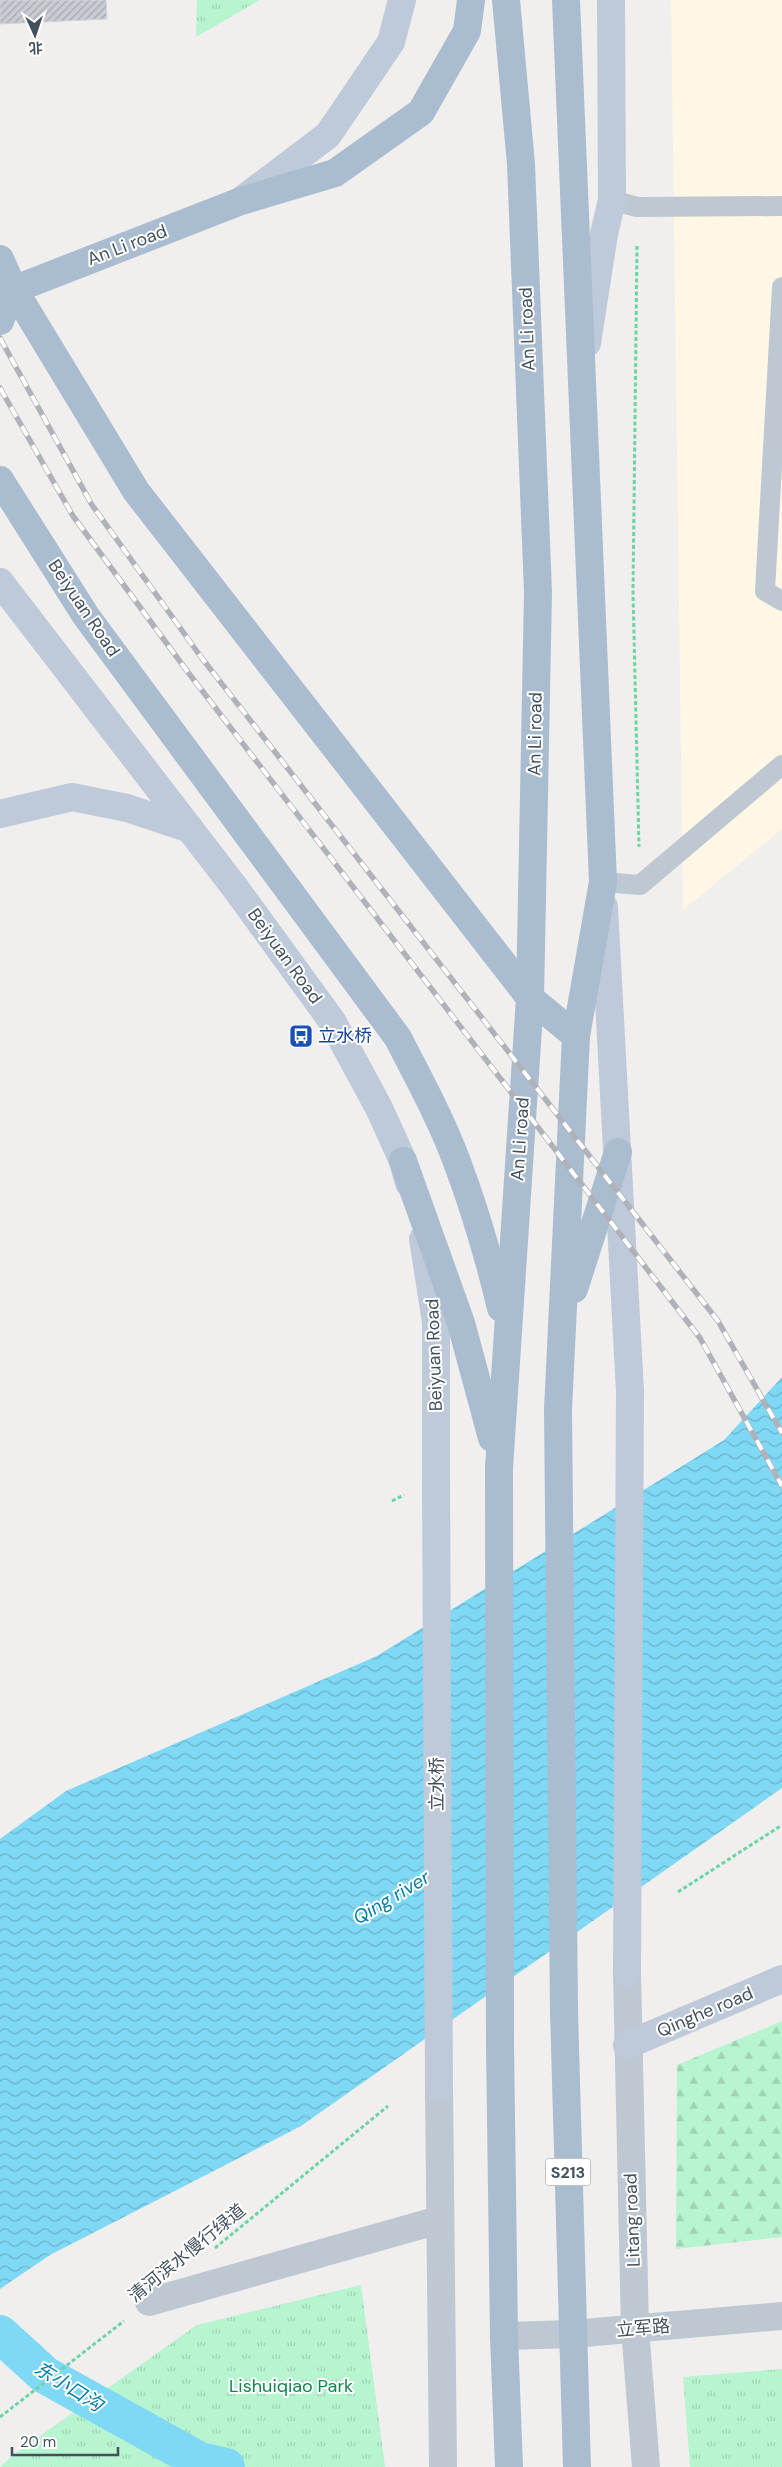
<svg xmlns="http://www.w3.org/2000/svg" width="782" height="2467" font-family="'DM Sans','Noto Sans SC',sans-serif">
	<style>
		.commercial { fill: #fef7e5 }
		.forest { fill: url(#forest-firs) }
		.park { fill: url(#park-tufts) }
		.water { fill: url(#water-waves) }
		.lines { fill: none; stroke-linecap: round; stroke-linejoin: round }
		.canal { stroke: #7fd9f5; stroke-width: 38 }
		.building { fill: url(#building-hatch); stroke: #d1d4da }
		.path { stroke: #6bd5a4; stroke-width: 3; stroke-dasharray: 4 2.5; stroke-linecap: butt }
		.lane { stroke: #bdc8d2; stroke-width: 20 }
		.street { stroke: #bdc8d2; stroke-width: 28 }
		.secondary { stroke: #becad9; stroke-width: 28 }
		.primary { stroke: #aabcd0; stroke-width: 28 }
		.rail-casing { stroke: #afb3b9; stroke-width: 5.5 }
		.rail { stroke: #fff; stroke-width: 4; stroke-dasharray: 11; stroke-linecap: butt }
		.secondary-bridge { stroke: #becad9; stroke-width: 28 }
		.primary-bridge { stroke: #aabcd0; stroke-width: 28 }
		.labels { text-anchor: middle; stroke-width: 4; stroke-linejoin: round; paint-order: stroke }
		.shield { fill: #fff; stroke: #7c858e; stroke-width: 1 }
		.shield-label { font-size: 16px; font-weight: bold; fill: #44515d }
		.street-label { font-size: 18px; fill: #44515d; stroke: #fff }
		.transit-label { font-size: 18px; fill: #164399; stroke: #fff; text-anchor: start }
		.park-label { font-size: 18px; fill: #0d874d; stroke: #fff }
		.water-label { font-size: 19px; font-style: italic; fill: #027da5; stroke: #fff }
	</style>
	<defs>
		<pattern id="forest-firs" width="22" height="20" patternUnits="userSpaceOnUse" patternTransform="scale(1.25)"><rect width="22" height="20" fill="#b7f4d0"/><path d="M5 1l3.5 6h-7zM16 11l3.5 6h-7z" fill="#9fd3b5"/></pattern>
		<pattern id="park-tufts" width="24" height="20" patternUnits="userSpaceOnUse" patternTransform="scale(1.25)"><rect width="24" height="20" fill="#b7f4d0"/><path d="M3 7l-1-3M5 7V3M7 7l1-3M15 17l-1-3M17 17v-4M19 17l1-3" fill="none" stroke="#9fd3b5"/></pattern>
		<pattern id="water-waves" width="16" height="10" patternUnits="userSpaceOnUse" patternTransform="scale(1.25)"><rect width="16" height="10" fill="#7fd9f5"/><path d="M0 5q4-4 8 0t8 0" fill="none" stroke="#6ab2ca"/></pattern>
		<pattern id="building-hatch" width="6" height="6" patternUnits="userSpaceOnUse" patternTransform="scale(1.25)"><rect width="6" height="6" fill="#c9ccd4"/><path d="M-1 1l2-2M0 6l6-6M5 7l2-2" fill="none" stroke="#a5a8af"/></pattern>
	</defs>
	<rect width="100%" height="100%" fill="#f1eeee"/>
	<path class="commercial" d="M671,0h111v829l-99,81z"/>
	<path class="forest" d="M782,2021v216l-106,12 1,-184z"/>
	<g class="park">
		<path d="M197,0h63l-64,37z"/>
		<path d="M361,2285l24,182h-385l13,-12 184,-130z"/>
		<path d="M782,2369v98h-92l-7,-90z"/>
	</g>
	<path class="water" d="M782,1377v411l-481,338 -251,129 -50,34v-450l66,-48 311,-135 347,-216z"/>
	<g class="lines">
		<path class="canal" d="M0,2334l45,41 155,86 26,6"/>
	</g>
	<path class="building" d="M0,0h106l1,19 -107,5z"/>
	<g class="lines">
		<g class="path">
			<path d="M637,246l-4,346 6,255"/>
			<path d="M392,1501l12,-6"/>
			<path d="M678,1892l104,-67"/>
			<path d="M215,2248l173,-142"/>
			<path d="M0,2417l124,-96"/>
		</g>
		<g class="lane">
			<path d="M612,200l25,7 145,-1"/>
			<path d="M782,287l-17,304 17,10"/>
			<path d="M603,882l37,3 142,-120"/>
		</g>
		<g class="street">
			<path d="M627,1973l8,356 11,138"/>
			<path d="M439,2089l4,378"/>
			<path d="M149,2302l290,-82"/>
			<path d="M504,2336l68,-2 210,-18"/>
		</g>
		<g class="secondary">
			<path d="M242,200l86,-65 63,-93 11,-42"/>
			<path d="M587,343l17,-109 8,-34 -1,-200"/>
			<path d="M0,582l236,307 96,132 47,87 24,53 6,22"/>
			<path d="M0,814l72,-17 55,11 63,21"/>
			<path d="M604,907l26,485"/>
			<path d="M423,1239l13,83v157"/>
			<path d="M627,2045l155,-66"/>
		</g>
		<g class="primary">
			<path d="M0,259l13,29 123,203 394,507 46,38"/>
			<path d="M0,295l241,-94 94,-28 86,-61 46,-81 4,-31"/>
			<path d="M0,321l13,-33"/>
			<path d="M0,480l86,136 312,422c21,41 43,81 59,124 18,48 32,96 44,146"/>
			<path d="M403,1161l58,162 31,115"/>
			<path d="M574,1289l44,-137"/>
			<path d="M558,1410l18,-374 27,-154 -37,-882"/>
			<path d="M499,1468l31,-470 8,-406 -17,-428 -15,-164"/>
			<path d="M564,2011l13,456"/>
			<path d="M500,2044l4,292 5,131"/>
		</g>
		<g class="rail-casing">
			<g id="rail">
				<path d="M0,338l92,167 109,152 517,664 64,112"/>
				<path d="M0,388l73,128 114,155 513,667 82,148"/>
			</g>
		</g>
		<use href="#rail" class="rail"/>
		<g class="secondary-bridge">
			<path d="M436,1479l3,610"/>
			<path d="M627,1973l3,-581"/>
		</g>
		<g class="primary-bridge">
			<path d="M558,1410l6,601"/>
			<path d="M499,1468l1,576"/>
		</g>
	</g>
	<defs>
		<g id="bus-square" transform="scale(1.25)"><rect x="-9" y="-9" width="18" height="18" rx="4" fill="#1a4fb4" stroke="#fff"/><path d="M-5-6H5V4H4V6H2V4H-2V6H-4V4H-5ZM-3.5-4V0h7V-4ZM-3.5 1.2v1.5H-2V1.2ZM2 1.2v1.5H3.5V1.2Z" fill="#fff"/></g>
	</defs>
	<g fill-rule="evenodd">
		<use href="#bus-square" x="301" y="1036"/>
	</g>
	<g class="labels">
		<rect class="shield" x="545.5" y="2158.5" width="45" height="27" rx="4"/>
		<g class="shield-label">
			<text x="568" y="2178">S213</text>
		</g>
		<g class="street-label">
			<text transform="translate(127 245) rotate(-21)" y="6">An Li road</text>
			<text transform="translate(527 329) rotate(-92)" y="6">An Li road</text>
			<text transform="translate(84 608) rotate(56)" y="6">Beiyuan Road</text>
			<text transform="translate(535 734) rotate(-89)" y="6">An Li road</text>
			<text transform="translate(285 956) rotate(54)" y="6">Beiyuan Road</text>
			<text transform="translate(520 1139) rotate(-86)" y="6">An Li road</text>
			<text transform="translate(434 1355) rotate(-92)" y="6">Beiyuan Road</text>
			<text transform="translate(437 1784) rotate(-90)" y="6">立水桥</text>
			<text transform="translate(705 2012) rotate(-23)" y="6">Qinghe road</text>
			<text transform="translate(632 2220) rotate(-92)" y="6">Litang road</text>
			<text transform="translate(187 2253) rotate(-39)" y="6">清河滨水慢行绿道</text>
			<text transform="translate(643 2328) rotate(-5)" y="6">立军路</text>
		</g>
		<g class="transit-label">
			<text x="318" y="1042">立水桥</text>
		</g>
		<g class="park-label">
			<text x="291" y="2392">Lishuiqiao Park</text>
		</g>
		<g class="water-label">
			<text transform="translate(391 1897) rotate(-31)" y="7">Qing river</text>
			<text transform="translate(69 2386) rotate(32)" y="7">东小口沟</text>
		</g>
	</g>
	<g transform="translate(35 35) rotate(177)" stroke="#ffffff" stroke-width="4" paint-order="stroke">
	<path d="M0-4L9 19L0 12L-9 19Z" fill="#44515d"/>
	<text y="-8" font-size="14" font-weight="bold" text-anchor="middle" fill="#44515d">北</text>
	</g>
	<path d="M12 2447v8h106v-8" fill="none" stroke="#44515d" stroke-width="2.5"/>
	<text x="20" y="2447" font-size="15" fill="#44515d" stroke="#ffffff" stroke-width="4" paint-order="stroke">20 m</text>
</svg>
